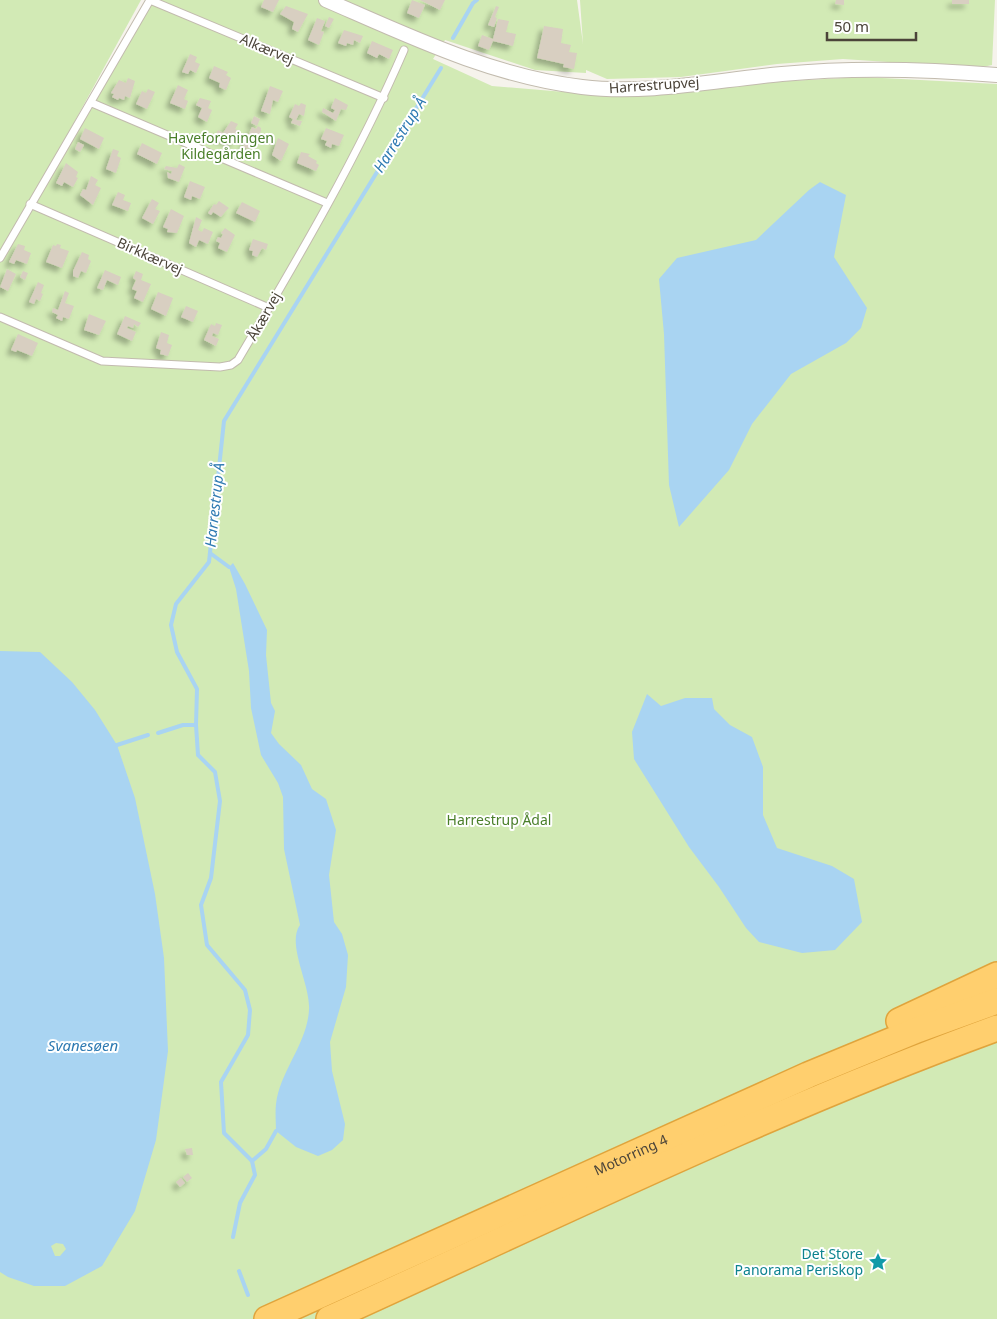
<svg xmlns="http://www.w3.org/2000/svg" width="997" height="1319" font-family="'Noto Sans',sans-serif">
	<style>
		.green { fill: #d2eab5 }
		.water { fill: #a9d4f2; fill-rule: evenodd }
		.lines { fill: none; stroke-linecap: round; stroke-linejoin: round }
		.stream { stroke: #a9d4f2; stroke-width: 4 }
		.building { fill: #d8cfc1; filter: url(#shadow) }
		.service-casing { stroke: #c2bbae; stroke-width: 9 }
		.minor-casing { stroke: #c2bbae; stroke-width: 16 }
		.motorway-casing { stroke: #e0a43c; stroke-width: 28 }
		.service { stroke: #fff; stroke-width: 7 }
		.minor { stroke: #fff; stroke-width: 14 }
		.motorway { stroke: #ffcf6e; stroke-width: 25 }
		.labels { text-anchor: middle; stroke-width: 4; stroke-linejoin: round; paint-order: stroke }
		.street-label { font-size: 14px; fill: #4b4439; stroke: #fff }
		.park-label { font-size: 14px; fill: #4a7f2a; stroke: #fff }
		.culture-label { font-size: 14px; fill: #0d838f; stroke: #fff; text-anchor: end }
		.water-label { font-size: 15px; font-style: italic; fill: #2e7ab2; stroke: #fff }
	</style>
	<defs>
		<filter id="shadow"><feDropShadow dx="-4.5" dy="4.5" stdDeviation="2.5" flood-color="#0004"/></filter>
	</defs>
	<rect width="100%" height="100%" fill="#f6f3ec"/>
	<g class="green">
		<path d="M0,0h141l-141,258z"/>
		<path d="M146,0h431l6,44 -3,-44h415l-3,65 -14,3 -135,-9 -66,5 -96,13 -74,2 -21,-9v3l-51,-3 -90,-30 -12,19 59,27 132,11 164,-16 75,-4 134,7v1235h-997v-1059z"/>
	</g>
	<g class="water">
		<path d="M820,182l26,13 -12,62 33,51 -6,20 -15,15 -55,31 -39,50 -23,46 -50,57 -10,-42 -5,-151 -5,-55 18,-21 79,-18 53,-50z"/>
		<path d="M233,563l12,21 22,46 -1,25 5,48 4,8 -4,22 8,11 22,21 11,24 14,10 10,31 -7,45 5,47 8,12 6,21 -2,32 -16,55 2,29 13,53 -2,16 -11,10 -14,6 -22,-9 -20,-16c0,-8 -1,-18 0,-27 4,-33 31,-60 33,-94 2,-25 -23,-66 -9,-85l-16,-76 -1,-52 -5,-14 -17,-28 -10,-47 -2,-37 -13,-82 -7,-22z"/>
		<path d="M0,651l40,1 32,30 23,28 22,35 18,53 20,96 9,64 4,93 -12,89 -21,71 -33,55 -37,20h-31l-26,-9 -8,-5zM56,1243l7,1 3,5 -6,7h-5l-4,-10z"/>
		<path d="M647,694l14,12 24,-8h27l2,11 16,16 22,12 11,30v48l14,33 55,18 22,13 8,43 -27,28 -33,3 -43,-11 -13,-14 -27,-41 -30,-40 -55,-88 -2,-27z"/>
	</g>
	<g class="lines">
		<g class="stream">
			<path d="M453,38l20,-35 4,-3"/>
			<path d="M210,553l19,14"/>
			<path d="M158,733l25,-8h13"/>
			<path d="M117,745l31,-10"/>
			<path d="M252,1161l14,-12 10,-18"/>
			<path d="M233,1237l7,-34 15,-28 -3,-14 -28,-28 -3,-51 27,-47 2,-25 -5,-20 -38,-45 -6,-40 10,-27 9,-77 -5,-29 -17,-17 -2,-30 1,-36 -20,-37 -6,-27 5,-21 33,-42 15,-141 217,-353"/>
			<path d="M239,1271l9,24"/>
		</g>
	</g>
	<g class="building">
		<path d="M264,0h15l-6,12 -12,-5z"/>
		<path d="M412,0l13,5 -6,13 -12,-5z"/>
		<path d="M420,0h25l-5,10z"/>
		<path d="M836,0h8v5l-9,-1z"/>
		<rect x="952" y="0" width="17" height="4"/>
		<path d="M286,6l22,8 -10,18 -6,-3 2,-7 -14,-8z"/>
		<path d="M496,6l3,1 -4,10 2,1 -3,9 -6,-2z"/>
		<path d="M329,17l5,2 -5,9 -4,-2z"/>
		<path d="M317,18l8,3 -4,10 3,1 -5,13 -11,-5z"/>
		<path d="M498,19l11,2 -3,11 10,2 -3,12 -20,-5 -4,9 -11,-4 4,-11 11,4z"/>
		<path d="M544,26l19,3 -2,14 10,2 -2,7 8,1 -3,16 -11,-2 1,-3 -27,-6z"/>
		<path d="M344,30l19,6 -3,7 -6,-3 -1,5 -6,-2 -1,3 -8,-3z"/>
		<path d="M372,41l21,9 -4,9 -10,-5 -2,4 -10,-5z"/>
		<path d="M190,54l7,3 -2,5 5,2 -4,9 -6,-3 -2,4 -6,-2z"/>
		<path d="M214,66l14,6 -2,3 5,3 -5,12 -7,-3 1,-4 -11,-5z"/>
		<path d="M128,78l7,3 -5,17 -5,-2 -1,4 -5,-2 -1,2 -6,-3 2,-3 -3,-1 8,-13 7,3z"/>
		<path d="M178,85l10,5 -4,9 4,2 -3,8 -15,-6z"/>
		<path d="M270,86l13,5 -5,11 -5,-2 -3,14 -9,-3z"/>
		<path d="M148,89l7,3 -8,17 -11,-5 6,-13 4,2z"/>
		<path d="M200,98l11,3 -3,7 4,2 -5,12 -9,-5 4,-9 -6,-3z"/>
		<path d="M335,98l13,7 -2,5 -5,-1 -5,12 -14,-9 1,-4 10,5 2,-3 -4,-2z"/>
		<path d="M301,103l5,2 -2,11 -5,-2 -3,6 6,1 -2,5 -9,-3 2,-4 -4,-2 6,-13 4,2z"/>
		<path d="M254,116l6,3 -3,7 -6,-3z"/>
		<path d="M231,121l7,3 -3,5 4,2 -5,12 -19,-7 3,-6 5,3z"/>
		<path d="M258,126l3,2v3l-7,15 -4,-2 -2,5 -5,-2 9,-20 4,2z"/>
		<path d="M85,128l19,10 -5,11 -19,-10z"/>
		<path d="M326,128l18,7 -5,11 -7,-2 -1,4 -6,-3 2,-4 -6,-2z"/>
		<path d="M278,138l11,6 -8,17 -9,-6z"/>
		<path d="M78,142l6,3 -4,7 -5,-3z"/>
		<path d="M142,143l20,10 -5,11 -20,-10z"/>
		<path d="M113,149l6,2 -2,5 4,2 -5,15 -10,-4z"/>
		<path d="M301,152l9,2 -2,2 9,5 -1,2 3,2 -3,6 -19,-8z"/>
		<path d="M66,163l12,9 -2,5 2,1 -5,9 -9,-5 -2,4 -6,-3z"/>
		<path d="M179,164l6,3 -6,15 -11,-4 -1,-6 4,2 1,-3 -8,-2 2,-3 11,2z"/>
		<path d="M91,176l7,4 -3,5 6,3 -8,17 -13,-10 3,-6 3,1z"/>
		<path d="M190,181l15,6 -5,12 -8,-3 -1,4 -7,-3z"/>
		<path d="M118,192l7,3 -2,5 8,3 -3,8 -16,-6z"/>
		<path d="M152,199l7,4 -4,6 5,2 -7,13 -11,-6z"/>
		<path d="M219,201l10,7 -4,4 -4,5 -8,-5 -2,3 -3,-2 6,-9 2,1z"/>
		<path d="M242,202l18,9 -5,11 -19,-9z"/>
		<path d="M171,209l13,7 -7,17 -10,-1 1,-3 -5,-2z"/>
		<path d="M196,217l6,3 -4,10 4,2 2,-4 9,4 -5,12 -9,-4 -3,7 -7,-4z"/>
		<path d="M225,228l10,7 -8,17 -9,-4 2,-5 -4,-2 2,-4 3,1 2,-4 -2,-1z"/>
		<path d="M253,239l15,5 -2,6 -4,-2 -5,9 -5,-2 1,-4 -4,-1z"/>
		<path d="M18,244l7,2 -1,4 7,3 -4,11 -11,-4 -2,4 -5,-2z"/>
		<path d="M57,244l4,1 -1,3 9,3 -7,17 -16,-6 7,-17 3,1z"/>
		<path d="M82,252l7,3 -1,4 3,2 -5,12 -5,-2 -3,7 -5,-2v-5z"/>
		<path d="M7,269l9,5 -8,17 -8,-4z"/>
		<path d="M105,270l16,7 -3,8 -11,-5 -4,10 -6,-2z"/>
		<path d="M23,271l5,2 -3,7 -5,-3z"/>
		<path d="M136,271l7,3 -2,6 10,4 -8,18 -9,-4 3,-7 -5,-2 4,-9 -3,-2z"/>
		<path d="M38,282l6,3 -3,8 2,1 -3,7 -4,-2 -2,5 -5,-2z"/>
		<path d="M65,291l4,2 -4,10 9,3 -5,13 -6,-2 -1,4 -6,-3 2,-3 -6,-3 1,-4 5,2z"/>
		<path d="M158,292l15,6 -7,18 -15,-7z"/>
		<path d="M186,306l12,5 -5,11 -12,-5z"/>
		<path d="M89,314l17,7 -7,14 -15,-5z"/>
		<path d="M125,316l16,7 -3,4 -4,-3 -1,4 -5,-2 -1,2 9,4 -4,9 -15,-7z"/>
		<path d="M216,323l6,2 -4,10 -5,-2 -1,3 7,3 -3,7 -12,-6 7,-16 4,2z"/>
		<path d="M161,332l8,3 -2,8 5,2 -4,11 -8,-2 1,-4 -5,-2z"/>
		<path d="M18,334l20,9 -6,13 -15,-6 -1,2 -5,-2z"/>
		<path d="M192,1148l1,7h-6l-2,-6z"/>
		<path d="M188,1173l4,5 -5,4 -4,-5z"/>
		<path d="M181,1178l4,5 -5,4 -4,-5z"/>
	</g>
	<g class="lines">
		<g class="service-casing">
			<g id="service">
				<path d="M150,0l234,98"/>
				<path d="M92,103l235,100"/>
				<path d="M30,204l239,104"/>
				<path d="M0,258l150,-258"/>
				<path d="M0,317l102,44 118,6 11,-2 7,-5c59,-100 120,-203 166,-310"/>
			</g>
		</g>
		<g class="minor-casing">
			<path id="minor" d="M326,0c83,36 165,76 256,87 66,8 134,-7 200,-13 72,-7 143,-5 215,1"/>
		</g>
		<g class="motorway-casing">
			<g id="motorway">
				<path d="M899,1021l98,-46"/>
				<path id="s1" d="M267,1319l541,-244 109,-45 80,-29"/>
				<path d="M329,1319c221,-100 440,-208 668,-291"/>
			</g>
		</g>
		<use href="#service" class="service"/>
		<use href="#minor" class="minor"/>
		<use href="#motorway" class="motorway"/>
	</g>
	<defs>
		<g id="sight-bare" transform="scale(1.5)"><path d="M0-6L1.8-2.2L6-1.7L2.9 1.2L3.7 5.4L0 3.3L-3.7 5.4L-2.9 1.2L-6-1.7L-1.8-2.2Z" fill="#0f9aa8" stroke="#fff" stroke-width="2.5" paint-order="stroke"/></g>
	</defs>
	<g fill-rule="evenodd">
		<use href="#sight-bare" x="878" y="1262"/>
	</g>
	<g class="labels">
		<g class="street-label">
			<text transform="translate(267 49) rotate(23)" y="5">Alkærvej</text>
			<text transform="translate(654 85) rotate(-4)" y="5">Harrestrupvej</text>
			<text transform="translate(150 256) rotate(24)" y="5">Birkkærvej</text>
			<text transform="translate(264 316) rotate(-60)" y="5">Åkærvej</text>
			<text dy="5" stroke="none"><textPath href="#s1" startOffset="399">Motorring 4</textPath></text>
		</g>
		<g class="park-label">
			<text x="221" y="143">Haveforeningen<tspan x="221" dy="16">Kildegården</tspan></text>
			<text x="499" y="825">Harrestrup Ådal</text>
		</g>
		<g class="culture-label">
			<text x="863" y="1259">Det Store<tspan x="863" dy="16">Panorama Periskop</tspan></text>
		</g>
		<g class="water-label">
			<text transform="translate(400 135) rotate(-58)" y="5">Harrestrup Å</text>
			<text transform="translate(215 505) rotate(-84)" y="5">Harrestrup Å</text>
			<text x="83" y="1051">Svanesøen</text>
		</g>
	</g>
	<path d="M827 32v8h89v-8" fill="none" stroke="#4b4439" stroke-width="2.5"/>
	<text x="834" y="32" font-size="15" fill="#4b4439" stroke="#ffffff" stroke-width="4" paint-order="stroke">50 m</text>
</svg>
